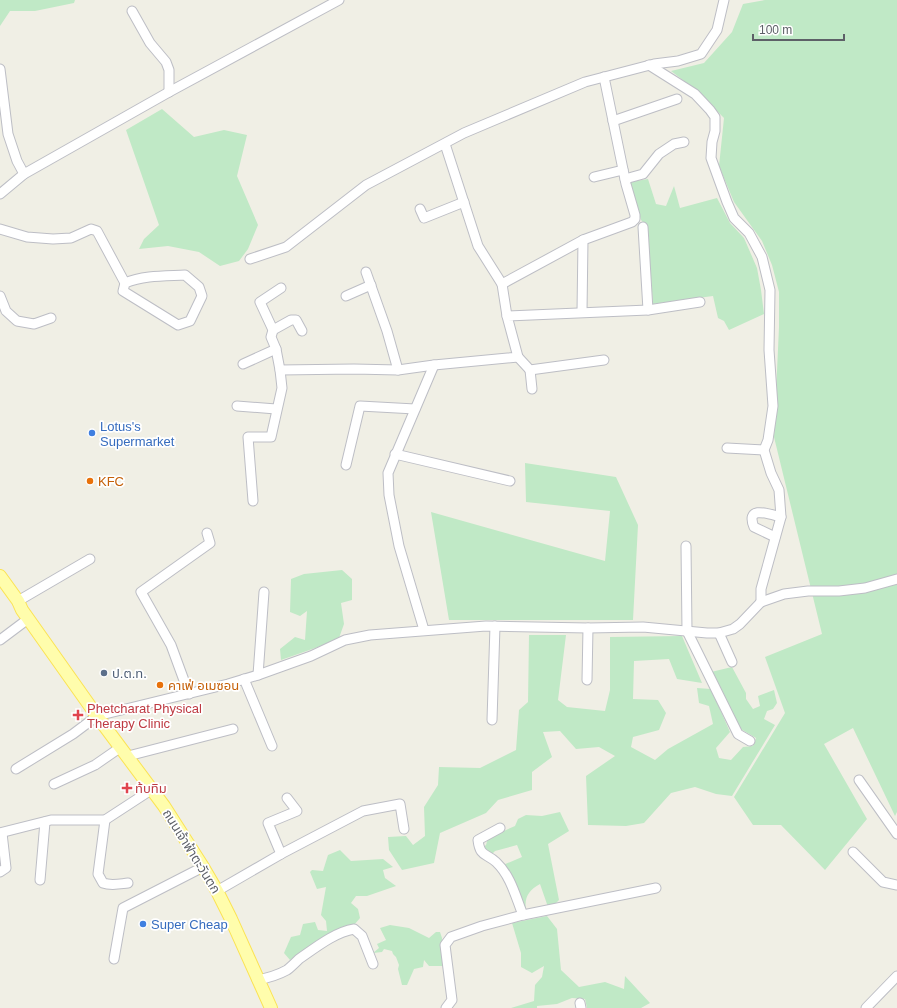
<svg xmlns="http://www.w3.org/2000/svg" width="897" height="1008" font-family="Helvetica,'Noto Sans Thai',sans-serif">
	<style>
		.green { fill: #c0e9c6 }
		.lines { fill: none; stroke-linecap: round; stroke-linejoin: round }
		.minor-casing { stroke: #bdbec5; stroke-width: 11 }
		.major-casing { stroke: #fbe354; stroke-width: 14 }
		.minor { stroke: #fff; stroke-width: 9 }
		.major { stroke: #fffdac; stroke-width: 12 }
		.shop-dot { fill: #3f7fe0; stroke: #fff; stroke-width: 1.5 }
		.food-dot { fill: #e8710a; stroke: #fff; stroke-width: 1.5 }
		.service-dot { fill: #5c6f8a; stroke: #fff; stroke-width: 1.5 }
		.health-dot { fill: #e0444e; stroke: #fff; stroke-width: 1.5 }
		.labels { text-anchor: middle; stroke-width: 3.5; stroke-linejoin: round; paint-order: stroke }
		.shop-label { font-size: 13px; fill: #366cbe; stroke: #fff; text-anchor: start }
		.food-label { font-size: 13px; fill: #c56008; stroke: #fff; text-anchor: start }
		.service-label { font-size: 13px; fill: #4e5e75; stroke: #fff; text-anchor: start }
		.health-label { font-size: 13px; fill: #be3a42; stroke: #fff; text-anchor: start }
		.street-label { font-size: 13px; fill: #5d6067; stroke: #fff }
	</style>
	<rect width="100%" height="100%" fill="#f0efe5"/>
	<g class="green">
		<path d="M0,0h75l-1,3 -39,8h-25l-10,15z"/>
		<path d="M765,0h132v812l-2,4 -42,-88 -29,16 43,75 -42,51 -44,-45h-28l-19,-28 51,-84 -20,-56 57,-23 -48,-197 5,-110v-35l-7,-27 -10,-24 -28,-39 -15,-36 5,-48 -28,-28 -25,-19 33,-8 28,-31 11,-28z"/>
		<path d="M162,109l32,28 30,-7 23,5 -10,41 21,49 -10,24 -9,12 -19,5 -21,-14 -31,-6 -29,3 5,-10 15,-14 -33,-95z"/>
		<path d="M648,179l8,25 10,2 8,-20 6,22 37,-10 13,25 14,15 13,30 4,22 3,24 -35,16 -5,-9 -6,-3 -5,-22 -60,8 -6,-78 -6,-6 -11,-38z"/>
		<path d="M525,463l91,14 22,48 -5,95h-184l-18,-108 174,49 5,-50 -84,-9z"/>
		<path d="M342,570l10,9v21l-11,3 3,21 -5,14 -21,9 -37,13 -1,-11 15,-12 10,3 2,-29 -7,5 -10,-4 1,-33 13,-5z"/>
		<path d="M529,635h37l-8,65 9,7 38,4 5,-21v-53l72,-1 20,47 -25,-4 -8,-20 -35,2 -1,38 25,1 8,13 -7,17 -26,7 -2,10 24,13 13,-11 45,-25 -4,-18 -10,-3 -2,-15 14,1 19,43 -14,16 3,10 12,2 12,-13 10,-1 3,-8 -17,-10 -28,-56 21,-5 14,26v6l7,10 7,-3 -2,-10 16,-6 3,13 -4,6 -6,2 -3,8 11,6 -43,71 -16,-2 -21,-7 -24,6 -27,30 -18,3 -38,-1 -2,-49 29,-20 -16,-9 -23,2 -16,-18 -17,1 9,25 -20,15v18l-34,10 -12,13 -46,20 -6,30 -32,7 -13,-20 -1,-13 18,-1 7,9 12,-9 -1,-29 14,-22 1,-18 41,1 36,-18 3,-40 9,-8z"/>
		<path d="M560,812l9,19 -21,13 11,56 -6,6 -5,1 -8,-23c-11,6 -16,13 -14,26l-2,-1 -10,-23 2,-3 -13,-18 19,-8 -5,-12 -22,6 -4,4 -9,-7 4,-3 2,-7 27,-12 3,-7 8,-4 16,1z"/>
		<path d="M340,850l11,11 32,-2 10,8 -10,3 2,8 11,8 -29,10h-11l-5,7 7,6 2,9 -6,7 -41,19 -23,16 -6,-7 7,-16 9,-2 3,-11 12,-2 3,8 9,1 -1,-10 -5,-6 5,-28 -9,2 -7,-17 2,-2 11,1 5,-16z"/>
		<path d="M547,916l10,13 4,41 18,17 26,-5 19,7 1,-13 25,27 -9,5h-54l-2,-9 -13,-1 -15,6 -20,2v2h-26l23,-7 1,-16 7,-8 2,-11 -12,7 -11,-6v-14l-9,-30z"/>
		<path d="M390,925l19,3 20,10 7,-6h4l2,6 1,28h-14l-5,-6 -1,7 -9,2 -7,16h-5l-4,-16 1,-4 -3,-8 -3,-3 -1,-3 -8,-2 -2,3 -9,1 6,-5 -2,-4 9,-4 -6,-12z"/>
	</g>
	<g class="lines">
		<g class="minor-casing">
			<g id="minor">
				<path d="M132,11l18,32 16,19 3,8v22"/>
				<path d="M649,65l46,29 15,16 5,7v14l-3,11 -1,16 16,44 7,16 15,15 13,24 8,33 -1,60 4,56 -5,34 -4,10 7,23 8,17 2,27 -20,72v13"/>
				<path d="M0,69l8,65 9,27 7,13"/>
				<path d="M613,121l64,-22"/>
				<path d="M445,144l33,102 24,38"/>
				<path d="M594,177l29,-7"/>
				<path d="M625,179l18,-5 16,-20 15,-10 10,-2"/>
				<path d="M0,194l24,-20 145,-82 170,-92"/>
				<path d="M420,209l4,9 40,-16"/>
				<path d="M643,227l5,83"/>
				<path d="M0,229l27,8 26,2 18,-1 20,-9 6,2 28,52"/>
				<path d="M250,259l36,-12 80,-62 98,-52 121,-51 69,-18 24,-3 23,-7 16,-24 7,-30"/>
				<path d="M366,272l21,59 11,39"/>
				<path d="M185,275l14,12 3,9 -12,25 -12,4 -55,-34 2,-8c19,-8 40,-7 60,-8z"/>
				<path d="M0,296l6,15 11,10 17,3 17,-6"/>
				<path d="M346,296l25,-11"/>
				<path d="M582,312l1,-72"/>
				<path d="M507,316l-5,-32 81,-44 49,-18 3,-3v-4l-9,-31 -22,-107"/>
				<path d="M273,330l18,-10h5l6,11"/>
				<path d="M518,357l12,13 74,-10"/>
				<path d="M243,364l33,-15"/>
				<path d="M280,370l74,-1 44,1 36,-5 84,-8 -11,-41 141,-6 52,-8"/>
				<path d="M530,370l2,19"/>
				<path d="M237,406l39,3"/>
				<path d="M727,448l37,2"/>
				<path d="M395,454l115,27"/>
				<path d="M346,465l14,-59 55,3"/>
				<path d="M253,501l-5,-64h23l11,-49 -2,-18 -4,-21 -5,-12 2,-7 -13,-28 21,-14"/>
				<path d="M775,537l-21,-10c-9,-22 15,-13 27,-10"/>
				<path d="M686,546l1,85 51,103 12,7"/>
				<path d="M18,601l72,-42"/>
				<path d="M424,630l-25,-84 -10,-51 -1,-22 46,-108"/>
				<path d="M719,633l13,29"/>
				<path d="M0,640l28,-21"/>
				<path d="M258,675l6,-83"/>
				<path d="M244,679l28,67"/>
				<path d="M587,680l1,-52"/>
				<path d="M189,694l-18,-49 -30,-53 69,-49 -3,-10"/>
				<path d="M492,720l3,-94"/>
				<path d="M128,756l105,-27"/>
				<path d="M16,769l57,-35 24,-18 131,-32 30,-9 53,-19 34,-16 25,-5 116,-9 102,2 55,-1 64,6h12l14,-4 7,-5 21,-22 23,-8 24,-3h31l26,-3 32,-9"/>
				<path d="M859,780l38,54"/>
				<path d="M54,784l41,-19 26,-18"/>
				<path d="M105,820l-7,54 5,9c8,3 16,1 25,0"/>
				<path d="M500,828l-22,12c2,17 8,13 18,22 15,14 20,36 27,53"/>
				<path d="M0,833l51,-13h54l46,-30"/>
				<path d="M853,852l30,30 14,3"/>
				<path d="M281,854l-13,-31 29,-12 -10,-13"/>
				<path d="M0,872l6,-4 -4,-35"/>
				<path d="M40,880l5,-58"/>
				<path d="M217,891l64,-37 82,-43 37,-7 4,25"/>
				<path d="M114,959l9,-51 80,-41"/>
				<path d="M257,980c11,-2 21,-5 30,-10 4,-3 8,-7 12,-11 16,-11 36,-27 55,-30l8,7 11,28"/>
				<path d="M580,1003l1,5"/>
				<path d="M446,1008l6,-8 -7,-55 6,-8 31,-11 41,-11 133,-27"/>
				<path d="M866,1008l31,-32"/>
			</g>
		</g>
		<g class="major-casing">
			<path id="major" d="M0,576l18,25 4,9 75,106 67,90 39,61 14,24 14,28 40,89"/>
		</g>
		<use href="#minor" class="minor"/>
		<use href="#major" class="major"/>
	</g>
	<g class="shop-dot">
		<circle cx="92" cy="433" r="4"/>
		<circle cx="143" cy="924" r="4"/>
	</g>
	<g class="food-dot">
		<circle cx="90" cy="481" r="4"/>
		<circle cx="160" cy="685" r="4"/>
	</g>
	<circle class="service-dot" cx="104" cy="673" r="4"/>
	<g class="health-dot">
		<path d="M76 709h4v4h4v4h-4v4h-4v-4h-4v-4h4z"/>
		<path d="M125 782h4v4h4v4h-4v4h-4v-4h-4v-4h4z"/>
	</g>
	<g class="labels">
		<g class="shop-label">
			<text x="100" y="431">Lotus's<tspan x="100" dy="15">Supermarket</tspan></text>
			<text x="151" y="929">Super Cheap</text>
		</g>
		<g class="food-label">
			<text x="98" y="486">KFC</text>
			<text x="168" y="690">คาเฟ่ อเมซอน</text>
		</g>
		<g class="service-label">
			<text x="112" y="678">ป.ต.ท.</text>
		</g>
		<g class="health-label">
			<text x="87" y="713">Phetcharat Physical<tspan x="87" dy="15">Therapy Clinic</tspan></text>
			<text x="135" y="793">ท้บทิม</text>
		</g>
		<g class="street-label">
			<text transform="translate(192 851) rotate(58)" y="5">ถนนเจ้าฟ้าตะวันตก</text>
		</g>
	</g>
	<path d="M753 34v6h91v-6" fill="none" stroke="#5d6067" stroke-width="2"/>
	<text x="759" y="34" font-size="12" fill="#5d6067" stroke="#ffffff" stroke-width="3" paint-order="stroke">100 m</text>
</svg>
